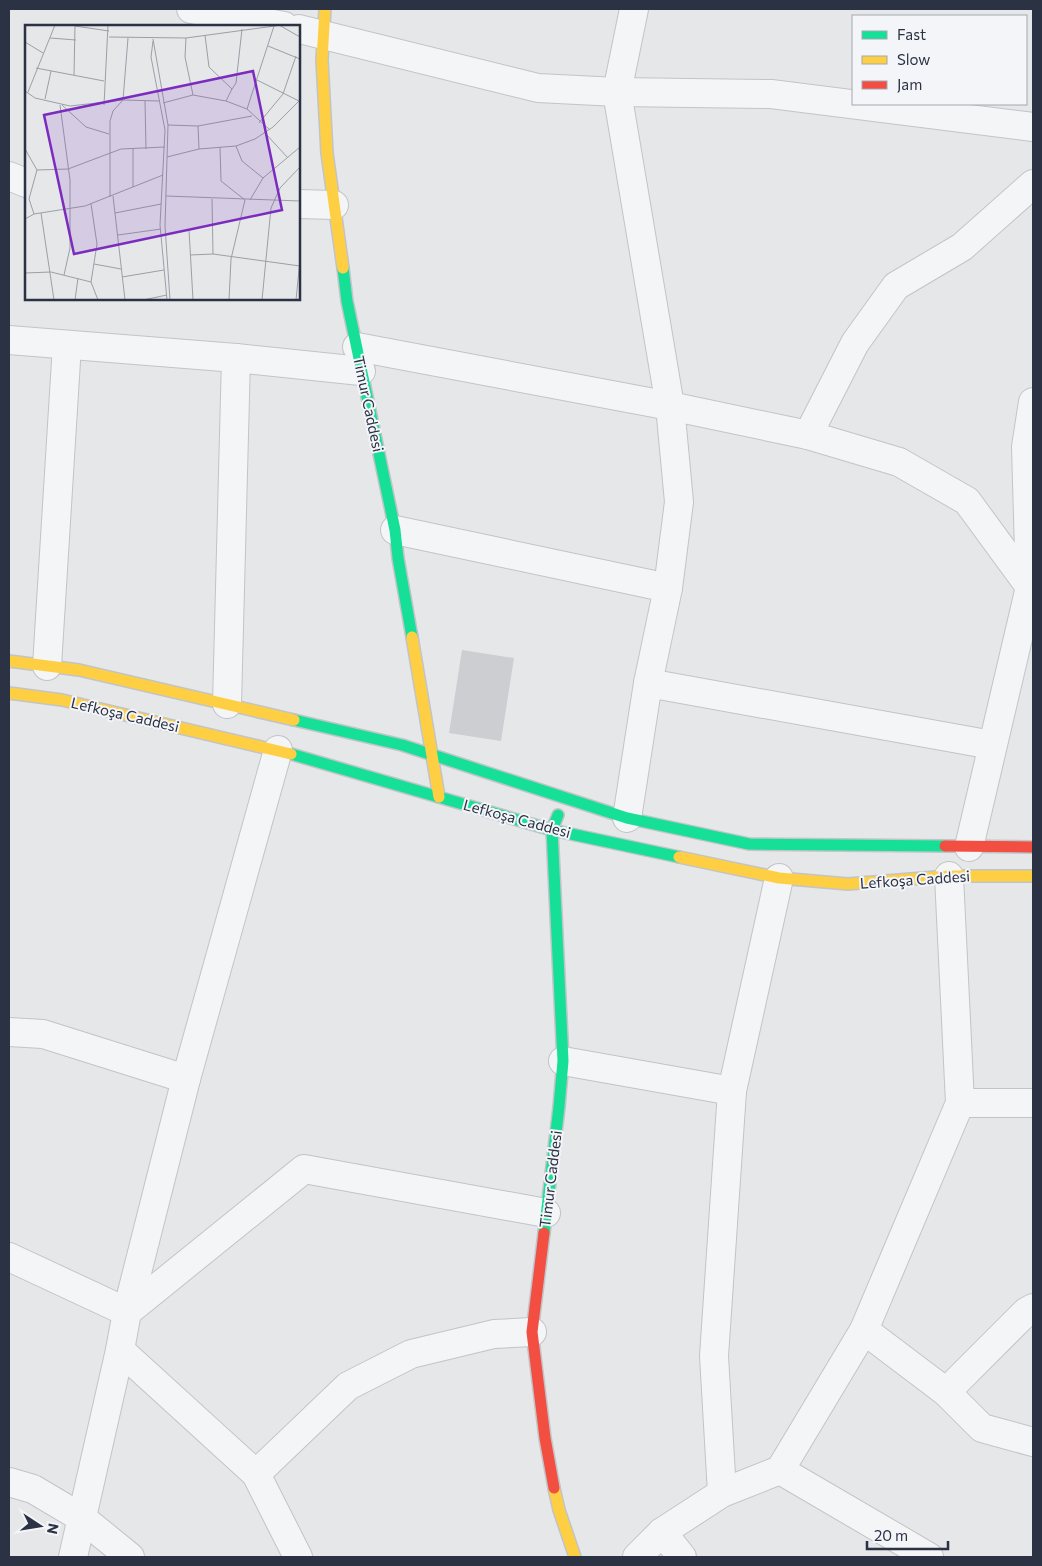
<svg xmlns="http://www.w3.org/2000/svg" width="1042" height="1566" font-family="Commissioner,sans-serif">
	<style>
		.building { fill: #ccced1 }
		.lines { fill: none; stroke-linecap: round; stroke-linejoin: round }
		.street-casing { stroke: #c2c4c7; stroke-width: 30 }
		.fast-casing { stroke: #c2c4c7; stroke-width: 14 }
		.slow-casing { stroke: #c2c4c7; stroke-width: 14 }
		.jam-casing { stroke: #c2c4c7; stroke-width: 14 }
		.street { stroke: #f4f5f6; stroke-width: 28 }
		.fast { stroke: #16e098; stroke-width: 11 }
		.slow { stroke: #ffcf43; stroke-width: 11 }
		.jam { stroke: #f24e42; stroke-width: 11 }
		.labels { text-anchor: middle; stroke-width: 4; stroke-linejoin: round; paint-order: stroke }
		.street-label { font-size: 15px; fill: #2b3244; stroke: #f3f5f8 }
		.inset-road { fill: none; stroke: #9b9fa7; stroke-width: 1 }
		.view { fill: #7b2cbf; fill-opacity: 0.15; stroke: #7b2cbf; stroke-width: 2.5 }
		.inset-edge { fill: none; stroke: #2b3244; stroke-width: 2.5 }
	</style>
	<rect width="100%" height="100%" fill="#e5e7e9"/>
	<path class="building" d="M462,650l52,8 -13,83 -52,-8z"/>
	<g class="lines">
		<g class="street-casing">
			<g id="street">
				<path d="M191,9l93,17"/>
				<path d="M299,29l239,59 79,4 154,2 262,33"/>
				<path d="M9,176l17,7"/>
				<path d="M299,204l35,1"/>
				<path d="M9,340l227,18 125,13"/>
				<path d="M357,347l313,59 138,29 91,27 68,39 63,86 3,1"/>
				<path d="M808,435l47,-92 41,-57 66,-39 71,-63"/>
				<path d="M395,530l273,58"/>
				<path d="M47,666l20,-321"/>
				<path d="M648,683l344,62"/>
				<path d="M227,704l9,-346"/>
				<path d="M627,818l21,-135 20,-95 11,-86 -9,-96 -53,-314 17,-83"/>
				<path d="M969,847l61,-260 -4,-140 7,-45"/>
				<path d="M9,1032l34,2 143,45"/>
				<path d="M563,1061l169,30"/>
				<path d="M960,1103h73"/>
				<path d="M9,1257l118,55 177,-143 242,44"/>
				<path d="M864,1330l82,62 80,-80 7,-4"/>
				<path d="M120,1350l136,124 42,83"/>
				<path d="M946,1392l36,36 51,14"/>
				<path d="M780,1470l149,87"/>
				<path d="M256,1474l92,-88 63,-32 83,-20 38,-2"/>
				<path d="M9,1482l24,7 49,29 48,39"/>
				<path d="M722,1493l-8,-137 18,-265 47,-213"/>
				<path d="M662,1532l20,25"/>
				<path d="M73,1557l47,-207 7,-38 59,-233 92,-329"/>
				<path d="M637,1557l25,-25 60,-39 58,-23 84,-140 96,-227 -11,-227"/>
			</g>
		</g>
		<g class="fast-casing">
			<g id="fast">
				<path d="M343,268l4,33 48,229 3,28 14,79"/>
				<path d="M294,720l108,25 225,73 122,26 196,2"/>
				<path d="M291,754l261,76 127,27"/>
				<path d="M544,1233l15,-126 4,-46 -11,-231 6,-15"/>
			</g>
		</g>
		<g class="slow-casing">
			<g id="slow">
				<path d="M325,9l-3,51 5,93 16,115"/>
				<path d="M412,637l27,160"/>
				<path d="M9,661l70,9 215,50"/>
				<path d="M9,693l53,7 229,54"/>
				<path d="M679,857l100,21 69,6 101,-8h84"/>
				<path d="M554,1488l5,22 16,47"/>
			</g>
		</g>
		<g class="jam-casing">
			<g id="jam">
				<path d="M945,846l88,1"/>
				<path d="M544,1233l-12,99 13,106 9,50"/>
			</g>
		</g>
		<use href="#street" class="street"/>
		<use href="#fast" class="fast"/>
		<use href="#slow" class="slow"/>
		<use href="#jam" class="jam"/>
	</g>
	<g class="labels">
		<g class="street-label">
			<text transform="translate(368 404) rotate(78)" y="5">Timur Caddesi</text>
			<text transform="translate(125 715) rotate(13)" y="5">Lefkoşa Caddesi</text>
			<text transform="translate(517 819) rotate(15)" y="5">Lefkoşa Caddesi</text>
			<text transform="translate(915 880) rotate(-4)" y="5">Lefkoşa Caddesi</text>
			<text transform="translate(551 1179) rotate(-83)" y="5">Timur Caddesi</text>
		</g>
	</g>
	<g transform="translate(25 25)">
		<rect width="275" height="275" fill="#e5e7e9"/>
		<path class="inset-road" d="M254,0l21,12M50,1l34,5M180,10l4,32 23,22 -6,12M84,12l77,1 96,-13M25,13l26,2M161,13l-1,19 8,38M128,14l15,86 -3,101 5,74M128,16l-2,16 14,73 -5,95 7,75M0,17l18,11M243,21l32,13M11,43l68,13M49,50l1,-50M232,55l42,21M207,64l4,-6 6,-54M0,66l10,7 35,8 53,-6 36,1M3,67l27,-67M20,74l6,-28M120,76l1,48M138,78l30,-8 33,6 21,8 23,21M35,80l10,75v68l-6,27M37,80l24,22 23,7M79,80l4,-80M222,84l27,-83M234,98l24,-29 13,-38M143,100l30,1 54,-10M173,101l1,23M240,108l23,25M211,121l6,15 21,17M195,122l1,34 24,19 -14,59 -2,41M0,124l12,21 -8,29 5,15M108,124v38M142,132l32,-8 37,-3 19,-7 18,-12 27,-27M12,145l31,-1 53,-20 44,-2M88,171l12,104M141,171l134,5M85,172v-76l3,-10 10,-11 5,-62M187,174l1,55M225,175l13,-22 37,-31M66,179l6,40 -6,38 7,18M16,188l13,87M90,188l46,-9M0,194l9,-5 51,-8 78,-31M164,205l4,70M93,210l43,-6M165,230l23,-1 87,12M69,239l27,5M0,248l26,-1 40,10M97,252l42,-7M50,275l3,-22M118,275l24,-5M237,275l9,-92 9,-20 20,-21M271,275l4,-40"/>
		<path class="view" d="M228,46l29,139 -208,44 -30,-139z"/>
		<rect width="275" height="275" class="inset-edge"/>
	</g>
	<rect width="1042" height="1566" fill="none" stroke="#2b3244" stroke-width="20"/>
	<rect x="852" y="15" width="175" height="90" fill="#f3f5f8" stroke="#a3a7b0"/>
	<rect x="862" y="31" width="25" height="8" fill="#16e098" stroke="#a3a7b0"/>
	<text x="897" y="40" font-size="15" fill="#2b3244">Fast</text>
	<rect x="862" y="56" width="25" height="8" fill="#ffcf43" stroke="#a3a7b0"/>
	<text x="897" y="65" font-size="15" fill="#2b3244">Slow</text>
	<rect x="862" y="81" width="25" height="8" fill="#f24e42" stroke="#a3a7b0"/>
	<text x="897" y="90" font-size="15" fill="#2b3244">Jam</text>
	<g transform="translate(40 1526) rotate(102)" stroke="#f3f5f8" stroke-width="4" paint-order="stroke">
	<path d="M0-4L9 19L0 12L-9 19Z" fill="#2b3244"/>
	<text y="-8" font-size="14" font-weight="bold" text-anchor="middle" fill="#2b3244">N</text>
	</g>
	<path d="M867 1541v8h81v-8" fill="none" stroke="#2b3244" stroke-width="2.5"/>
	<text x="874" y="1541" font-size="15" fill="#2b3244" stroke="#f3f5f8" stroke-width="4" paint-order="stroke">20 m</text>
</svg>
